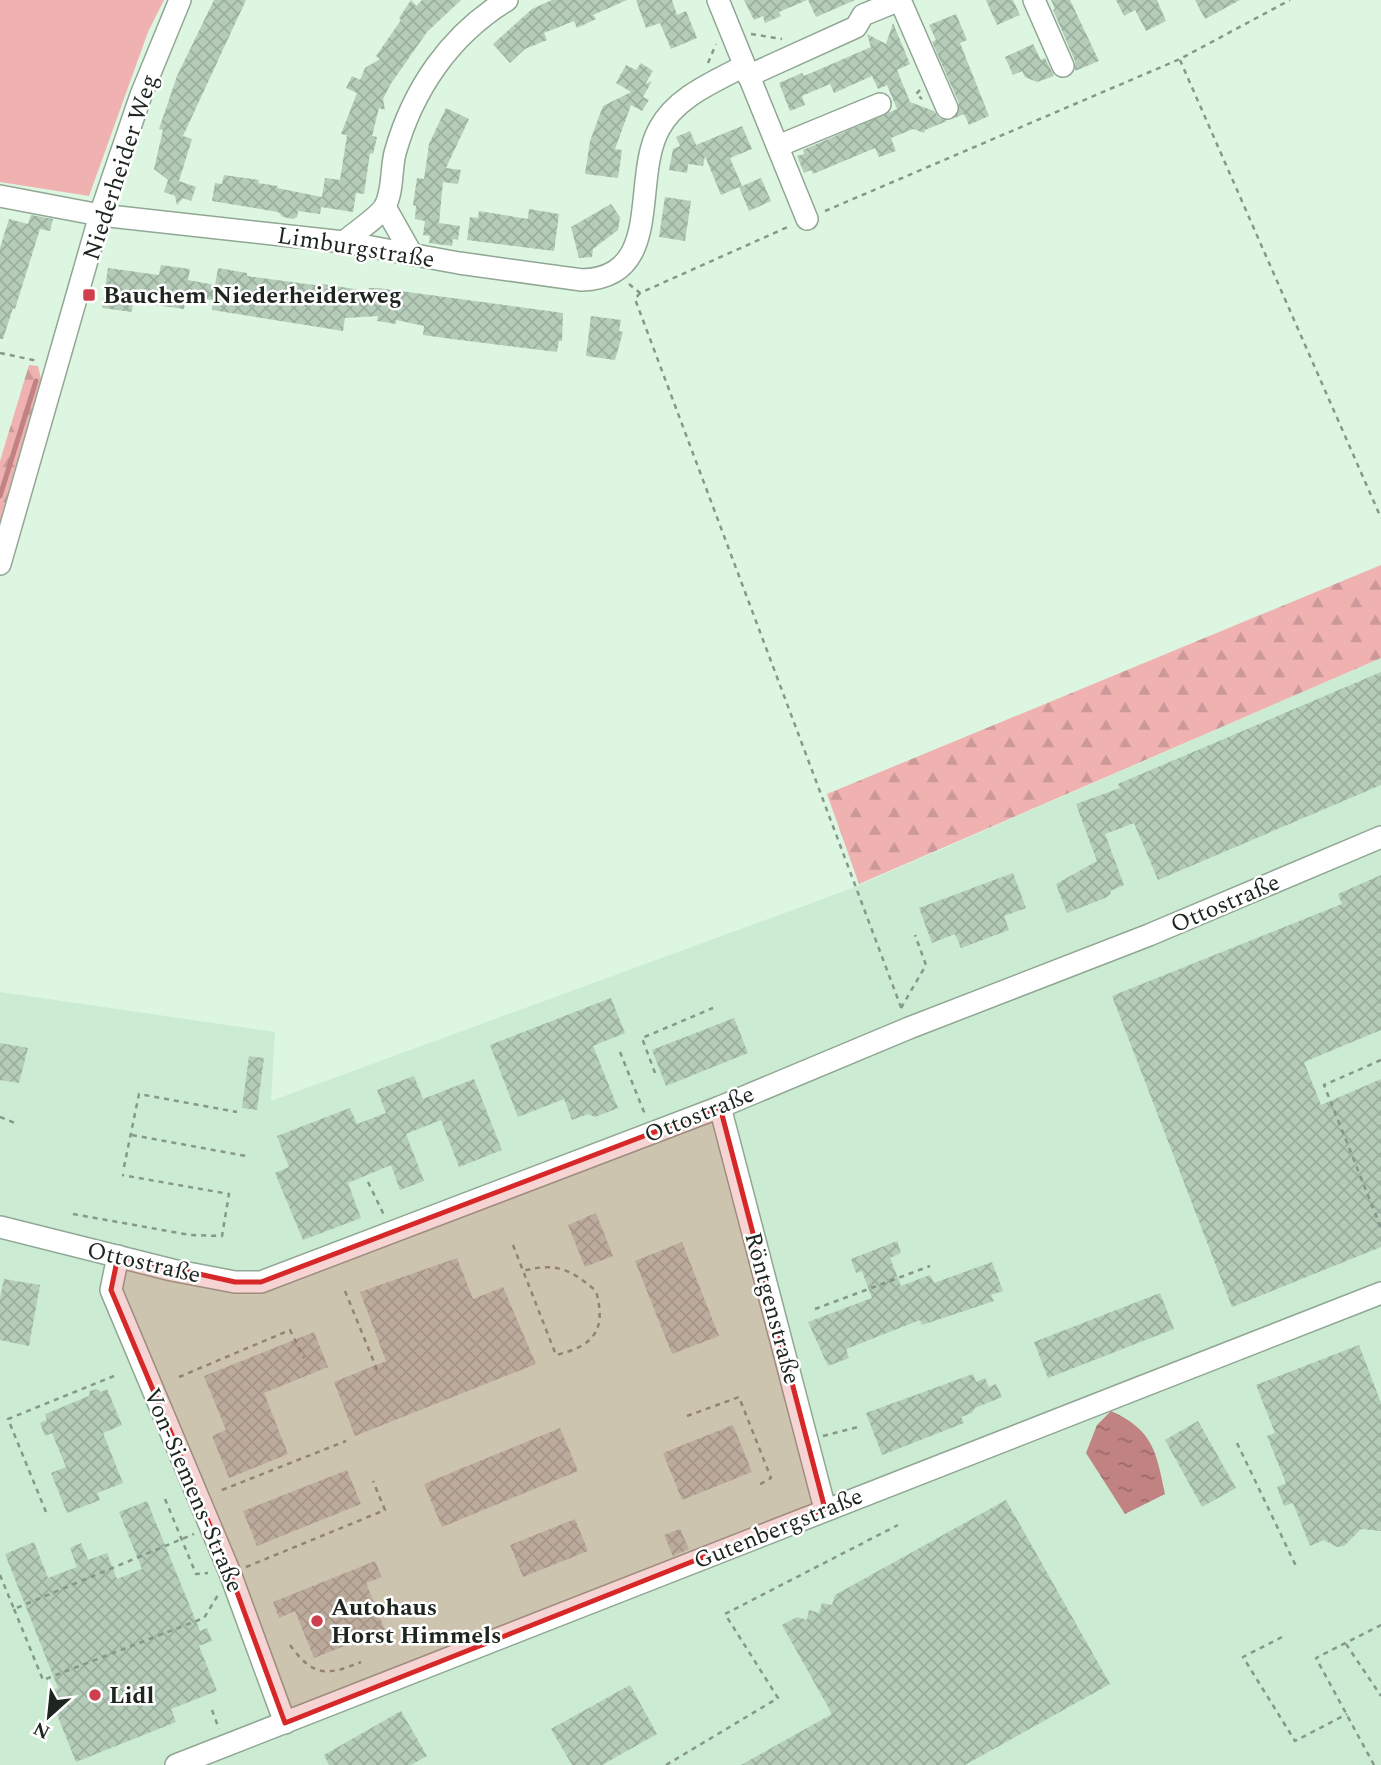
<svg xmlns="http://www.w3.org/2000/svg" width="1381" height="1765" font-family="Spectral,serif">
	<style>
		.built { fill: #cbebd2 }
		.forest { fill: url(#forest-firs) }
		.pitch { fill: #efb2b1 }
		.water { fill: url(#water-ripples) }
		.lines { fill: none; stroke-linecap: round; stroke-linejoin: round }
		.stream { stroke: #c18282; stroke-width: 5 }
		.building { fill: url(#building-cross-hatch) }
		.minor-casing { stroke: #90a794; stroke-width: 24 }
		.path { stroke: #86988a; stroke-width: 2.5; stroke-dasharray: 5 5; stroke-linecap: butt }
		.minor { stroke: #fff; stroke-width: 21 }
		.marked { fill: #d62828; fill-opacity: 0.2; stroke: #d62828; stroke-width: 5; stroke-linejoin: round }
		.poi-dot { fill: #cf3f4d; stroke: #fff; stroke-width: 2.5 }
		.labels { text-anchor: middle; stroke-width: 5; stroke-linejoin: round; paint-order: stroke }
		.street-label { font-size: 24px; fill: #1c251e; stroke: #fff }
		.poi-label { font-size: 24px; font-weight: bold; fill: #1c251e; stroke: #fff; text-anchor: start }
	</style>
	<defs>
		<pattern id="forest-firs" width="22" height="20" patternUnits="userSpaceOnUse" patternTransform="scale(1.75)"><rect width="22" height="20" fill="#efb2b1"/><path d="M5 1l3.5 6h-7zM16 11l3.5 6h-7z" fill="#cc9998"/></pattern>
		<pattern id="water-ripples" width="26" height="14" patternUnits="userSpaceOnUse" patternTransform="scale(1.75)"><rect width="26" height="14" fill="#c18282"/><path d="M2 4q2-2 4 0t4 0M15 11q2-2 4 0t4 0" fill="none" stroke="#9c6a6a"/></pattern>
		<pattern id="building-cross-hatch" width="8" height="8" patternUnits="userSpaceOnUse" patternTransform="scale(1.75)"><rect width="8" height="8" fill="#b5ccb9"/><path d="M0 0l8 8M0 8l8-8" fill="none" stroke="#9baf9f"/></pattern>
	</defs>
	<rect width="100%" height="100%" fill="#ddf6e2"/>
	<path class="built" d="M1381,658v1107h-1381v-773l275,40 -4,69 579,-212z"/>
	<g class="forest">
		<path d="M29,365l9,1 4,17 -42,144v-66z"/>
		<path d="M1381,565v93l-522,226 -32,-90z"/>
	</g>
	<path class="pitch" d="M0,0h164l-16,32 -59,164 -89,-14z"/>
	<path class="water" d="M1111,1411c42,19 45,40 54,83l-40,20 -39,-61 11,-28z"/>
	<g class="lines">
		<path class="stream" d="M0,496l36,-115"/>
	</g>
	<g class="building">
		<path d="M214,0h32l-63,136 9,3 -13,42 17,6 -5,14 -8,-3 -6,7 -2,-9 -11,-4 4,-12 -14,-11 9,-39 -4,-1 18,-53z"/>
		<path d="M411,0l5,6 6,-6h39l-34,32 -37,53 -7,14 2,11 -6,-2 -7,28 5,1 -4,17 -3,-1 -6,41 -8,-1 -3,19 -32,-5 -1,7 -22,-3 -1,6 -4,2 -10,-2 -5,-5 -66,-11 3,-18 7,1 2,-9 35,5 -1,3 20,3 -1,2 45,9 3,-19 15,2 7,-45 -6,-1 16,-41 -11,-5 6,-12 8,4 5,-12 15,-9 -4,-3 25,-36 -2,-2z"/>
		<path d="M552,0h75l-34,15 3,4 -19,9 -3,-7 -30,12 3,7 -22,9 -15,14 -17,-19 39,-35z"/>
		<path d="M636,0h36l5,15 9,-4 11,27 -26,11 -11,-26 -14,5z"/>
		<path d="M744,0h63l-28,12 2,4 -16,7 -2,-7 -9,4z"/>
		<path d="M808,0h47l-39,17z"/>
		<path d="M986,0h27l7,15 -23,10z"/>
		<path d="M1051,0h19l29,61 -24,10v-10l-22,-51 2,-1z"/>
		<path d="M1116,0h41l9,21 -20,10 -11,-21 -11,6z"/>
		<path d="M1195,0h45l-35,19z"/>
		<path d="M956,14l11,26 -7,3 29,73 -20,9 -5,-11 -9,4 4,-15 -27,-61 4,-2 -7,-15z"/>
		<path d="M893,23l17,41 -13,6 13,32 24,9 5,7 8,3 -22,9 -1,3 -11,-4 -22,9 5,13 -17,6 -4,-9 -62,26 -2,-4 -7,3 -7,-17 7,-2 -1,-4 94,-41 -10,-24 -9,4 -6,-13 -38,17 -4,-9 -28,12 3,9 -15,6 -11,-28 23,-10 2,3 67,-29 -4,-13 19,10z"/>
		<path d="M1033,44l8,16 4,-2 9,18 -17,6 -12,-5 -3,-6 -9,4 -8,-18z"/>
		<path d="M641,63l12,8 -8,13 7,-3 -9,16 6,3 -7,11 -11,-6 -16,44 7,1 -4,28 -33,-4 5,-33 13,-35 28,-14 -15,-9 10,-18 10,5z"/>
		<path d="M446,108l23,11 -23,49 15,2 -3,14 -15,-2 -4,41 21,3 -2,14 -5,-1 -1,7 -23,-3 1,-7 -7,-1 2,-14 -10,-2 1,-13 -3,-1 4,-27 7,1 5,-35z"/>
		<path d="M742,126l10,23 -22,9 12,28 19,-8 10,23 -22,10 -10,-24 -18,8 -16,-39 -2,10 -15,-2 -1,9 -18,-3 4,-21 7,-3 -4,-9 14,-6 6,14z"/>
		<path d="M665,197l26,4 -6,40 -26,-4z"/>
		<path d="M611,204l9,13 -2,13 -25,19 -1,8 -13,1 -8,-31z"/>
		<path d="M529,209l30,5 -5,37 -87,-11 3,-23 8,1 1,-7 49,8z"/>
		<path d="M31,215l22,4 -3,12 -10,-2 -25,80 -2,-1 -10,31h-3v-91l9,-29 19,5z"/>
		<path d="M161,265l29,4 -2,11 27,5 3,-17 29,5v3l75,10v-2l46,7 1,-3h9l185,25 -1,28h-3l-2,11 -105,-13 -29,-4 1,-9 -28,-6v4l-19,-3 1,-5 -33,2 -2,13 -131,-21 1,-10 -27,-3 -2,12 -51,-7 -1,10 -30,-4 6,-40 51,7z"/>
		<path d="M591,316l30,4 -2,11 4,1 -8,28 -29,-4z"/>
		<path d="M1381,672v113l-223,95 -24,-57 -29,11 19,51 -14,6 1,3 -6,4 -38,15 -11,-29 41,-23 -21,-57 44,-16 -2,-4z"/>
		<path d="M1013,873l13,35 -22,8 5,14 -48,18 -6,-14 -23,9 -13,-35z"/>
		<path d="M1381,875v155l-77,32 17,43 60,-26v168l-149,60 -120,-311 230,-92 -4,-10z"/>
		<path d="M611,998l14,35 -32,13 25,62 -23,9 -7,-3 -16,6 -8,-21 -46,18 -28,-72z"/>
		<path d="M734,1018l14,35 -82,33 -14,-36z"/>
		<path d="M0,1043l28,5 -9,35 -19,-3z"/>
		<path d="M249,1056l15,2 -7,52 -15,-2z"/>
		<path d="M414,1076l9,23 51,-20 28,71 -43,17 -18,-47 -35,14 18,47 -24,9 -9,-25 -43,18 13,35 -58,22 -28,-67 14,-6 -12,-31 73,-28 7,16 29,-11 -9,-23z"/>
		<path d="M596,1213l17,43 -28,11 -17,-42z"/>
		<path d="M897,1241l4,12 -11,5 11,28 29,-11 4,8 58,-21 11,29 -12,4 3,6 -72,24 -2,-5 -74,29 3,9 -21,8 -20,-44 64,-24 -10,-27 -6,2 -5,-14z"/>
		<path d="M682,1242l37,94 -47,18 -37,-93z"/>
		<path d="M457,1258l16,41 30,-12 33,77 -181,72 -21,-54 52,-21 -26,-69z"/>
		<path d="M4,1279l36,6 -11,61 -29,-6v-42z"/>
		<path d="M1160,1293l14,36 -126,49 -14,-36z"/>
		<path d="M314,1332l14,35 -64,26 24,61 -59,24 -17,-42 14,-6 -22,-54z"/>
		<path d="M1359,1345l22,58v128l-20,-2 -17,17 -7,1 -13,-7 -14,6 -17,-43 -9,3 -7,-19 9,-4 -19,-47 8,-3 -19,-48z"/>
		<path d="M973,1374l3,8 9,-4 4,9 7,-3 6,13 -27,11 -3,5 -11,4 3,6 -82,32 -16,-42z"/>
		<path d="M97,1389l4,3 6,-3 15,36 -19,8 20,50 -26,10 3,7 -33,13 -16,-40 15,-6 -14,-34 -7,3 -5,-13 7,-3 -2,-6 44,-18 1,-5z"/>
		<path d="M1198,1421l38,67 -34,19 -37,-67z"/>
		<path d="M733,1425l19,47 -70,28 -19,-47z"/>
		<path d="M560,1428l18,43 -136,56 -18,-43z"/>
		<path d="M347,1470l14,34 -104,42 -14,-35z"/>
		<path d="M1006,1500l104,184 -145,81h-224l91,-51 -50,-89 15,-8 10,3 2,-10 10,3 3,-10 10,2 3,-10z"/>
		<path d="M147,1501l53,130 7,-3 5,13 -13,5 18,45 -46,18 5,13 -100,40 -28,-70 10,-4 -53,-134 29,-12 14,36 29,-11 -7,-19 11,-5 7,17 19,-7 10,26 25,-10 -23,-57z"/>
		<path d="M575,1519l13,32 -65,26 -13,-32z"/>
		<path d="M680,1529l9,20 -16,7 -9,-21z"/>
		<path d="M375,1561l7,16 -16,6 19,47 -71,28 -19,-47 -16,7 -6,-16z"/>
		<path d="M630,1685l27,49 -55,31h-30l-21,-36z"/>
		<path d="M401,1711l26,45 -16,9h-82l-5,-10z"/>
	</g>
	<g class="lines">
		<g class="minor-casing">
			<g id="minor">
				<path d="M718,0l89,219"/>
				<path d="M900,0l47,108"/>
				<path d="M1034,0l29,66"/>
				<path d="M748,76l108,-49 7,-12 37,-15"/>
				<path d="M778,146l102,-42"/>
				<path d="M0,196l100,19 244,27 115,21 123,17c83,-3 49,-99 77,-151 17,-32 55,-47 85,-63"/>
				<path d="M385,207l26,46"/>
				<path d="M344,242c10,-9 36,-26 41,-36 8,-14 6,-37 10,-53 18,-64 55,-118 112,-153"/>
				<path d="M0,564l100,-349 41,-120 39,-95"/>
				<path d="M720,1107l105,402"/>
				<path d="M0,1227l172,43 63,12h26l459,-175 189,-79 240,-93 232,-98"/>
				<path d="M118,1256l-7,34 119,283 55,150"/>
				<path d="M176,1765l1205,-472"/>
			</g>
		</g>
		<g class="path">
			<path d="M751,34l31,5"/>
			<path d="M1180,60l201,458"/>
			<path d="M708,63l8,-19"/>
			<path d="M920,90l-4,4 6,5"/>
			<path d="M825,211l355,-152 110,-59"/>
			<path d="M629,284l11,9 150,-67"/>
			<path d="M640,293l-5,6 267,711"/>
			<path d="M0,353l38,8"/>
			<path d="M901,1008l25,-43 -11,-30"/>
			<path d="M620,1052l26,65"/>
			<path d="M1381,1060l-57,25 57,143"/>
			<path d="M655,1073l-13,-35 71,-30"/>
			<path d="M0,1117l15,6"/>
			<path d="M132,1135l114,21"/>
			<path d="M124,1167l15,-73 98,18"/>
			<path d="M368,1182l16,33"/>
			<path d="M73,1214l117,21 32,1 7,-42 -107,-19"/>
			<path d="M513,1245l43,110c37,-9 51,-24 40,-64 -26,-22 -39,-29 -73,-20"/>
			<path d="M345,1291l33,81"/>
			<path d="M815,1309l115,-43"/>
			<path d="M179,1377l111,-47 14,28"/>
			<path d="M687,1416l52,-19 32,81 -14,8"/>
			<path d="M823,1436l35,-9"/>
			<path d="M1237,1443l59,123"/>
			<path d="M222,1490l124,-49"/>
			<path d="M165,1499l31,75 12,-1"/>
			<path d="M46,1512l-38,-93 106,-43"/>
			<path d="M246,1567l139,-57 -12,-29"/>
			<path d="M0,1575l14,34 180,-75"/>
			<path d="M14,1609l29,71 161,-62 14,-23"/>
			<path d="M1282,1637l-39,20 52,84 52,-27"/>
			<path d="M1346,1644l35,52"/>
			<path d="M290,1645c23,32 37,31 71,17"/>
			<path d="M212,1710l7,19"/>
			<path d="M666,1765l112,-67 -53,-84 173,-89"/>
			<path d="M1374,1765l-58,-107 65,-33"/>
		</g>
		<use href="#minor" class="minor"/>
	</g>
	<path class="marked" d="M720,1107l105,402 -540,214 -55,-150 -119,-283 7,-34 117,26h26z"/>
	<g class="poi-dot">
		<rect x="82" y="288" width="14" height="14" rx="3.5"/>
		<circle cx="317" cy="1621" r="7"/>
		<circle cx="95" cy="1695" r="7"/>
	</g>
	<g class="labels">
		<g class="street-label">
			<text transform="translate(120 167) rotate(-72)" y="8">Niederheider Weg</text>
			<text transform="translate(356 247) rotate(9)" y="8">Limburgstraße</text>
			<text transform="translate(1225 903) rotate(-23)" y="8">Ottostraße</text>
			<text transform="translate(699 1114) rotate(-22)" y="8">Ottostraße</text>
			<text transform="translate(144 1262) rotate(13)" y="8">Ottostraße</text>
			<text transform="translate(773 1308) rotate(75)" y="8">Röntgenstraße</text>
			<text transform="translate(194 1490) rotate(67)" y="8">Von-Siemens-Straße</text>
			<text transform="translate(778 1528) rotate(-22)" y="8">Gutenbergstraße</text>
		</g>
		<g class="poi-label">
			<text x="103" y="303">Bauchem Niederheiderweg</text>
			<text x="331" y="1615">Autohaus<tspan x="331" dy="28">Horst Himmels</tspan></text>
			<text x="109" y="1703">Lidl</text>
		</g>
	</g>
	<g transform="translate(49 1716) rotate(207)" stroke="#ffffff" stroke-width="5" paint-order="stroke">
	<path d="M0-5L12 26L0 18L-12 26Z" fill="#1c251e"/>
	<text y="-10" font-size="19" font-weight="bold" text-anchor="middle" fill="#1c251e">N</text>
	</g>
</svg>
